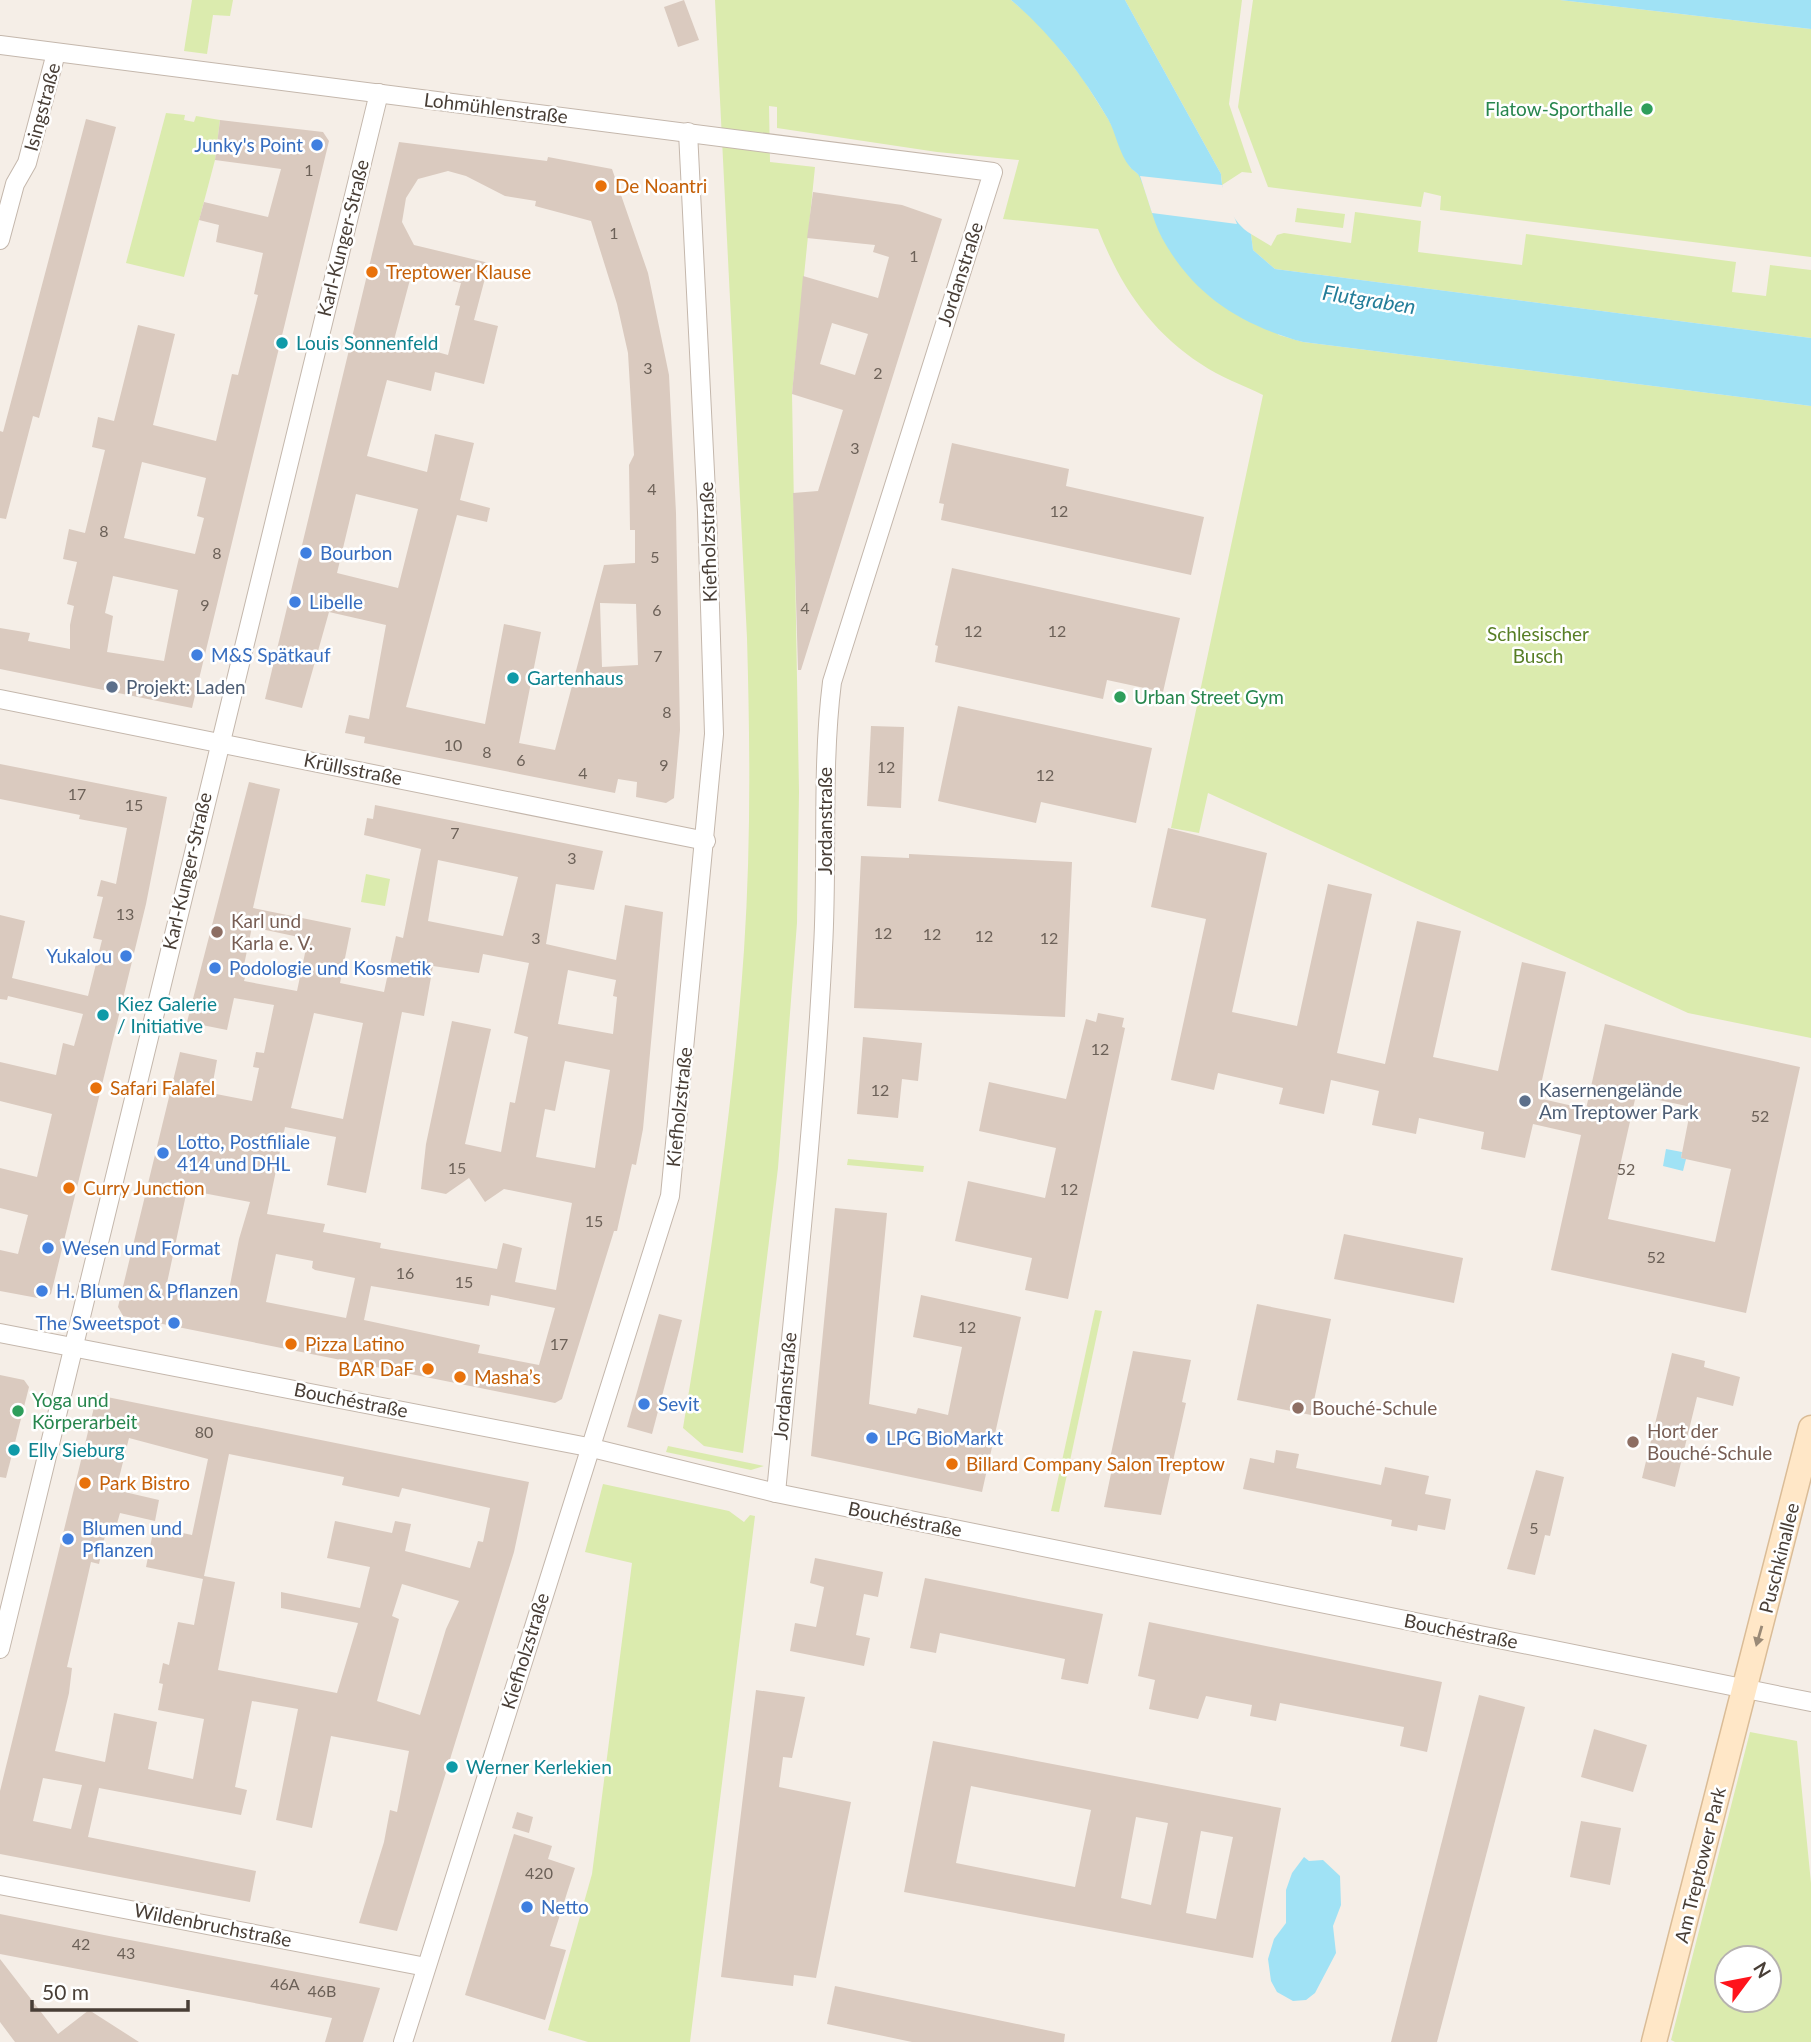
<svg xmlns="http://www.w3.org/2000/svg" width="1811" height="2042" font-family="Lato,sans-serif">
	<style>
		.green { fill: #dbebae; fill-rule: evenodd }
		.water { fill: #a0e2f5 }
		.pier { fill: #f5eee7 }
		.building { fill: #dacabf; fill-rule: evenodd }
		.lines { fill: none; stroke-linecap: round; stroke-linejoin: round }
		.minor-casing { stroke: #c4b7ac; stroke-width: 20 }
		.secondary-casing { stroke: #dabc97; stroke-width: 27 }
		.minor { stroke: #fff; stroke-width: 18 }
		.secondary { stroke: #ffe7c7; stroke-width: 24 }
		.oneway { fill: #9a8a77 }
		.leisure-dot { fill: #2e9e5b; stroke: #fff; stroke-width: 2.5 }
		.shop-dot { fill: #3f7fe0; stroke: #fff; stroke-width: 2.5 }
		.food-dot { fill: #e8710a; stroke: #fff; stroke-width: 2.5 }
		.culture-dot { fill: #0f9aa8; stroke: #fff; stroke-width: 2.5 }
		.service-dot { fill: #5c6f8a; stroke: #fff; stroke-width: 2.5 }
		.education-dot { fill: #8d6e63; stroke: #fff; stroke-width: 2.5 }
		.labels { text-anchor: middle; stroke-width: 5; stroke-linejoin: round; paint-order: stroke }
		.number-label { font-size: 16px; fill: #6c6158 }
		.street-label { font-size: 19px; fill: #483e36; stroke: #fff }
		.leisure-label { font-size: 19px; fill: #27864d; stroke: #fff; text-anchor: start }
		.shop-label { font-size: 19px; fill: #366cbe; stroke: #fff; text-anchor: start }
		.food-label { font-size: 19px; fill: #c56008; stroke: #fff; text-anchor: start }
		.culture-label { font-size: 19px; fill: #0d838f; stroke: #fff; text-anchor: start }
		.park-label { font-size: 19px; fill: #577e25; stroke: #fff }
		.service-label { font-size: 19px; fill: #4e5e75; stroke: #fff; text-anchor: start }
		.education-label { font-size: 19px; fill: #785e54; stroke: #fff; text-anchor: start }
		.water-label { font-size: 21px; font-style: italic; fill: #237d99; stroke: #fff }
	</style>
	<rect width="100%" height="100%" fill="#f5eee7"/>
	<g class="green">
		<path d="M192,0h41l-3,16 -17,-1 -6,39 -23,-3z"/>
		<path d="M715,0h296l31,26 41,53 27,43 20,45 10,9 22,61 117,98 24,7 508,64v632l-123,-25 -480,-220 -9,40 -28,-5 92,-433c-20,-10 -43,-18 -62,-31 -51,-33 -81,-79 -103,-135l-95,-10 16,-59 -82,-8 -160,-24v-21l-8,-1 1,56 45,5 -23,227 7,398 -2,131 -19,245 -35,285 -39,-7 -21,-18c26,-158 50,-318 61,-478 7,-104 6,-208 3,-312z"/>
		<path d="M1125,0h117l-13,104 23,69 -10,-1 -20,13 -1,-11z"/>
		<path d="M1253,0h307l251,29v228l-371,-47 1,-14 -17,-4 -3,15 -153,-20 -30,-80z"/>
		<path d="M166,113l19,2 -1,5 10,2 2,-6 24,4 -5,40 -31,117 -58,-14z"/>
		<path d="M1297,208l48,6 -2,14 -48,-6z"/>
		<path d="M1355,212l66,9 -3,31 104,13 4,-31 210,28 -4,30 34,4 4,-31 41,5v68l-536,-69 -22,-19 -2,-16 20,12 6,-11 7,-2 67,10z"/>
		<path d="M366,874l24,5 -5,27 -24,-4z"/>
		<path d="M848,1159l76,7 -1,6 -76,-7z"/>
		<path d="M1095,1310l7,1 -43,201 -8,-1z"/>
		<path d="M668,1446l96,20 -13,4 -85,-18z"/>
		<path d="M603,1484l126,27 15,11 6,-7 5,1 -65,526h-102l-40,-12 44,-156 40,-311 -47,-11z"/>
		<path d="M1750,1732l47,9 14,142v159h-136l-4,-2zM1727,1958h42v42h-42z"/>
	</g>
	<g class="water">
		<path d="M1011,0h114l96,174c1,23 11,49 30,60l2,16 22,19 536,69v68l-508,-64c-62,-17 -109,-46 -141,-104 -10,-19 -13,-40 -22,-60 -2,-6 -6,-6 -10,-11 -11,-13 -14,-34 -22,-48 -27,-46 -57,-85 -97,-119z"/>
		<path d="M1560,0h251v29z"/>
		<path d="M1666,1149l16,3 -1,6 5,1 -3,12 -20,-5z"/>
		<path d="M1304,1857l5,4 14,-1 17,16 1,29 -8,21 3,27 -21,40 -9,7 -13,1 -16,-9 -6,-11 -3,-22 6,-20 12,-16v-33l6,-17z"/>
	</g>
	<path class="pier" d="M1140,176l82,9 15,39 -85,-11z"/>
	<g class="building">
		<path d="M684,0l15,40 -21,7 -14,-40z"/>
		<path d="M86,119l30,8 -77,291 -6,-2 -27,103 -6,-1v-87l3,1z"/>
		<path d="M220,120l103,12 6,9 -137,567 -192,-39v-41l30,5 -2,8 42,8v-24l4,-19 -7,-2 10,-42 -14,-3 6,-30 16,4 20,-83 -13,-3 6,-30 16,4 24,-96 37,9 -22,91 63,16 16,-67 6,1 20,-80 -4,-1 9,-41 -47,-11 3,-17 -20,-5 5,-18 64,15 13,-48 -66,-9zM142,462l64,16 -9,38 7,2 -9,36 -71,-16zM113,576l65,14 -14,71 -57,-9 6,-36 -8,-3z"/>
		<path d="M399,142l148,19 1,-4 64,12 36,104 21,102 7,138 4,217 -6,68 -8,5 -30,-6 1,-15 -19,-3 -3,14 -251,-50 1,-6 -20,-4 4,-18 20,4 17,-94 -57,-13 -27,96 -37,-9zM448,171l18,5 39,20 31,5 -1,5 56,15 26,83 11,49 6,102 -5,10 1,65h5v33l-31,2 -49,185 -36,-7 22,-111 -37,-8 -19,100 -79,-17 51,-192 30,7 3,-14 -30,-8 14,-57 -39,-9 -8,38 -60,-16 20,-76 44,11 4,-19 49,12 14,-58 -24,-6 15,-57 -75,-18 -12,-23 4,-24 12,-19zM412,272l49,11 -6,22 5,1 -12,49 -54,-15zM356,494l62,15 -20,79 -61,-15zM600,603l36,1 2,61 -36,2z"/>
		<path d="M813,192l89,13 40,14 -141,451h-3l-5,-177 25,-2 25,-81 -51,-16 11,-118 75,22 11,-41 -16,-5 2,-7 -68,-7zM832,323l36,11 -13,41 -35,-11z"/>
		<path d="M952,443l117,26 -3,17 138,31 -13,58 -250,-55 3,-16 -5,-1z"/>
		<path d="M952,568l228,50 -17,74 -56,-12 -4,19 -168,-37 3,-16 -3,-1z"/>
		<path d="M958,706l194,42 -16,75 -95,-21 -5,21 -98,-22z"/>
		<path d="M871,726l33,1 -3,81 -34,-2z"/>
		<path d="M0,764l167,33 -21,107 -95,390 -8,5 -43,-8v-41l18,4 10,-39 -28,-7v-40l37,9 15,-63 -52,-13v-39l56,13 7,-32 11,3 9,-32 -75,-18 -1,4 -7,-1v-84l25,6 -13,57 76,18 14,-56 -9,-2 10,-41 -6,-1 4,-16 15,4 11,-56 -48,-9 1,-4 -80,-16z"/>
		<path d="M249,782l31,7 -27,119 98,20 -11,55 44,9 12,-56 7,2 18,-89 -57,-14 3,-17 6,1 2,-14 228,46 -9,39 -38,-6 -10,60 70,16 9,-55 38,7 -20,217 -7,36 -4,-1 -15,67h-3l-52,168 -7,4 -432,-87 -5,-9 62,-255 37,8 -6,33 41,8 7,-33 -6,-1 3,-15 8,1 10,-48 -40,-7 -7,32 -40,-8zM438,860l80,17 -15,59 -75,-15zM252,927l56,12 -11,52 -53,-10 4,-15 -4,-1zM483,954l46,9 -15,70 14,4 -13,66 -5,-1 -9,50 -36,-8 26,-115 -39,-8 -26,123 -5,45 25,5 23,-16 16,24 19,-13 68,14 -16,87 -41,-8 7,-34 -19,-5 -6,26 -117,-21 1,-5 -58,-11 2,-8 -58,-10 18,-87 51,10 -9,48 39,8 36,-181 22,4 9,-50 46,7zM568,970l48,10 -3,16 4,1 -4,37 -55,-10zM314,1013l49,10 -20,96 -52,-11zM565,1061l45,9 -15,98 -59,-11 9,-48 10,2zM187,1190l63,12 -11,37 -11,56 -61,-12zM276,1254l37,7 -1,7 3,2 40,8 -9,40 -80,-16zM371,1286l118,20 2,-11 64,13 -16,57 -61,-12 2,-8 -116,-25z"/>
		<path d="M1168,828l99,25 -35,159 65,14 31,-142 44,10 -35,159 48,11 32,-143 44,10 -28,126 65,14 24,-109 44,10 -28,126 48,11 19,-85 195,43 -54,246 -195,-43 30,-135 -48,-11 -8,34 -44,-9 3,-17 -65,-14 -3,16 -44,-9 7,-34 -48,-11 -7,34 -45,-10 4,-16 -65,-15 -4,17 -43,-10 35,-161 -55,-12zM1636,1095l55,12 -10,51 50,11 -16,73 -107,-23z"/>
		<path d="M909,854l163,8 -7,155 -211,-9 7,-152 48,2z"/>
		<path d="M1098,1013l26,5 -2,9 3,1 -57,271 -43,-9 7,-32 -77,-17 13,-60 77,17 11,-50 -77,-17 10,-49 77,17 20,-80 10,3z"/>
		<path d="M863,1037l59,6 -4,38 -16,-2 -4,39 -41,-4z"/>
		<path d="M835,1208l52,5 -18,191 47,10 2,-6 30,7 14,-68 -49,-10 8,-42 100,22 -39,175 -171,-36z"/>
		<path d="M1344,1234l119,24 -9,45 -120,-24z"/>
		<path d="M1257,1304l74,15 -20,96 -74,-15z"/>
		<path d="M659,1314l23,6 -30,114 -25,-7z"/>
		<path d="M1133,1351l58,9 -9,42 4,1 -25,112 -57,-8 9,-43 -4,-1z"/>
		<path d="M1672,1353l33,8 -1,6 36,10 -7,29 -36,-9 -22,90 -33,-9z"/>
		<path d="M0,1375l24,5 5,7 -23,91 -6,-1z"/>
		<path d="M97,1395l432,87 -15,70 -117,379 -38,-8 25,-81 6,-32 7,2 12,-61 -78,-15 -19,92 -36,-8 22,-111 -46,-8 -17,86 12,3 -6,25 -142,-27 -11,49 168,34 -6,31 -250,-48v-63zM129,1438l79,21 -16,76 -38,-8 -8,40 57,12 -9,46 -16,-3 -9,43 -6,-2 -4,20 4,1 -5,26 46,9 -11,60 -45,-10 9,-47 -43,-9 -9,49 -50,-11 14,-58 3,-25 -5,-1 24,-105 8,2 7,-33 10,-4 4,-14 35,8 4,-21 -43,-10zM229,1454l115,23 -2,8 57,12 3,-9 88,20 -7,34 -5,-1 -8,27 -65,-17 6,-27 -16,-3 -3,12 -57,-12 -8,37 43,9 -10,41 -79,-16v16l77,15 -21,70 -119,-23 17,-88 -31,-6zM402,1584l57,17 -13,28 -26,86 -43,-14 22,-82 -7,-3zM43,1778l39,7 -11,44 -38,-8z"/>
		<path d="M1276,1450l23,4 -3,14 85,17 4,-18 44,9 -4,18 26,5 -6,31 -27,-5 -1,6 -26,-5 1,-6 -149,-31 7,-31 24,5z"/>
		<path d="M1536,1470l28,7 -14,59 -5,-1 -10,40 -28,-6z"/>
		<path d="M815,1558l68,14 -5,25 -14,-3 -8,41 14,3 -6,28 -74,-15 5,-28 21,4 8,-40 -14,-4z"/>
		<path d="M925,1578l178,36 -15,70 -27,-5 4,-20 -125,-26 -4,20 -26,-5z"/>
		<path d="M1149,1622l293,60 -15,70 -27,-6 4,-19 -124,-24 -4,18 -26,-5 2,-11 -46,-9 -8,23 -49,-10 6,-29 -17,-4z"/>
		<path d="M756,1690l49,7 -13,61 -9,-1 -4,30 72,15 -35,176 -22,-3 -1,11 -72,-9z"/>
		<path d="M1479,1695l46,12 -88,335h-46z"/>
		<path d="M1594,1729l53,16 -14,47 -52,-15z"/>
		<path d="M933,1741l348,67 -28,150 -349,-66zM971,1786l120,24 -16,77 -119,-24zM1136,1817l32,6 -17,82 -30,-7zM1201,1831l32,6 -17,82 -30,-6z"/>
		<path d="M517,1812l16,5 -4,16 -17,-5z"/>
		<path d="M1581,1821l40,7 -11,57 -40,-8z"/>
		<path d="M514,1834l38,12 -4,13 27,9 -25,78 16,4 -21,70 -80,-25z"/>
		<path d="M0,1914l104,21 276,53 -17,54h-38l7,-24 -332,-64z"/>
		<path d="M0,1959l58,75 31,-24 50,32h-124l-15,-20z"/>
		<path d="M835,1986l230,48 -1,8h-152l-85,-18z"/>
	</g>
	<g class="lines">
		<g class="minor-casing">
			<g id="minor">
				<path d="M0,45l993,127 -161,510c-11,88 -4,177 -9,266 -9,182 -30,364 -47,545"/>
				<path d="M0,240l15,-56 12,-21 29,-110"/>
				<path d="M0,699l706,142"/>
				<path d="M0,1333l588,114 188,46 1035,209"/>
				<path d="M0,1649l379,-1556"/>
				<path d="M0,1885l426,82"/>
				<path d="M403,2042l267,-846 44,-462 -7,-222 -19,-380"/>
			</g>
		</g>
		<g class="secondary-casing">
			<path id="secondary" d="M1654,2042l157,-614"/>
		</g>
		<use href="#minor" class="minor"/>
		<use href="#secondary" class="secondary"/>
	</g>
	<defs><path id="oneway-solid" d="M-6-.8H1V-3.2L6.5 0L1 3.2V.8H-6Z" transform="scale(1.75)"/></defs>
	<use class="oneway" href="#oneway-solid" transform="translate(1759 1636) rotate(106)"/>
	<g class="leisure-dot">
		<circle cx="1647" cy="109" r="7"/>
		<circle cx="1120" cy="697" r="7"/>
		<circle cx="18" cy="1411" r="7"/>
	</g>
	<g class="shop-dot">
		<circle cx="317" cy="145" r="7"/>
		<circle cx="306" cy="553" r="7"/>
		<circle cx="295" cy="602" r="7"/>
		<circle cx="197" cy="655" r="7"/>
		<circle cx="126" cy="956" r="7"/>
		<circle cx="215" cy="968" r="7"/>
		<circle cx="163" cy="1153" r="7"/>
		<circle cx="48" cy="1248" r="7"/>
		<circle cx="42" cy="1291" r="7"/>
		<circle cx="174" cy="1323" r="7"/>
		<circle cx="644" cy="1404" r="7"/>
		<circle cx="872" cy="1438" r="7"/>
		<circle cx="68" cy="1539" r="7"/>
		<circle cx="527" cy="1907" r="7"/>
	</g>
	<g class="food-dot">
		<circle cx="601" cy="186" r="7"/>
		<circle cx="372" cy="272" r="7"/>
		<circle cx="96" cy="1088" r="7"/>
		<circle cx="69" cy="1188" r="7"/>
		<circle cx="291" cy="1344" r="7"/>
		<circle cx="428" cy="1369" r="7"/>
		<circle cx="460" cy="1377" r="7"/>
		<circle cx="952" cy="1464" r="7"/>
		<circle cx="85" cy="1483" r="7"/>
	</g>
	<g class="culture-dot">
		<circle cx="282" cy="343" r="7"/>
		<circle cx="513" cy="678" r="7"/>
		<circle cx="103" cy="1015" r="7"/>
		<circle cx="14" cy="1450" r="7"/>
		<circle cx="452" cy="1767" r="7"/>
	</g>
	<g class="service-dot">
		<circle cx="112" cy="687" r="7"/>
		<circle cx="1525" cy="1101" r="7"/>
	</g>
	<g class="education-dot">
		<circle cx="217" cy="932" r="7"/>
		<circle cx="1298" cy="1408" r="7"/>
		<circle cx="1633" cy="1442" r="7"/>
	</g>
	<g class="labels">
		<g class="number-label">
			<text x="309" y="176">1</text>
			<text x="614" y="239">1</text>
			<text x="914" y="262">1</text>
			<text x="648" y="374">3</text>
			<text x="878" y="379">2</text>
			<text x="855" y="454">3</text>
			<text x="652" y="495">4</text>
			<text x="1059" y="517">12</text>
			<text x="104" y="537">8</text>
			<text x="217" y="559">8</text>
			<text x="655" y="563">5</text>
			<text x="205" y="611">9</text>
			<text x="805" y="614">4</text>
			<text x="657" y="616">6</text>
			<text x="973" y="637">12</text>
			<text x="1057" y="637">12</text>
			<text x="658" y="662">7</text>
			<text x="667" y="718">8</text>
			<text x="453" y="751">10</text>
			<text x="487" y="758">8</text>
			<text x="521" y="766">6</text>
			<text x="664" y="771">9</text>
			<text x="886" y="773">12</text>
			<text x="583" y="779">4</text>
			<text x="1045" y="781">12</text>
			<text x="77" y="800">17</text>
			<text x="134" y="811">15</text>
			<text x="455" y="839">7</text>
			<text x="572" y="864">3</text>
			<text x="125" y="920">13</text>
			<text x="883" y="939">12</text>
			<text x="932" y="940">12</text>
			<text x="984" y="942">12</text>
			<text x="536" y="944">3</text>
			<text x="1049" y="944">12</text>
			<text x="1100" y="1055">12</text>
			<text x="880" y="1096">12</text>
			<text x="1760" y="1122">52</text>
			<text x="457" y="1174">15</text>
			<text x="1626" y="1175">52</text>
			<text x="1069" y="1195">12</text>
			<text x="594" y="1227">15</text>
			<text x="1656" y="1263">52</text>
			<text x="405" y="1279">16</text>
			<text x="464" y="1288">15</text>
			<text x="967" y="1333">12</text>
			<text x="559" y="1350">17</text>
			<text x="204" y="1438">80</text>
			<text x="1534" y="1534">5</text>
			<text x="539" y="1879">420</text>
			<text x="81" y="1950">42</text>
			<text x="126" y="1959">43</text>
			<text x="285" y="1990">46A</text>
			<text x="322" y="1997">46B</text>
		</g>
		<g class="street-label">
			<text transform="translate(42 107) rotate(-75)" y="7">Isingstraße</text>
			<text transform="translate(496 108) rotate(7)" y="7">Lohmühlenstraße</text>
			<text transform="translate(343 238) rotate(-76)" y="7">Karl-Kunger-Straße</text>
			<text transform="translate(960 274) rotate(-72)" y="7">Jordanstraße</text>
			<text transform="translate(708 542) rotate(-92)" y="7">Kiefholzstraße</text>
			<text transform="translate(353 769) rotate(11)" y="7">Krüllsstraße</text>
			<text transform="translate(825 821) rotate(-90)" y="7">Jordanstraße</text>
			<text transform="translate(187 871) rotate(-77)" y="7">Karl-Kunger-Straße</text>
			<text transform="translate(679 1107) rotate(-84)" y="7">Kiefholzstraße</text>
			<text transform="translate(785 1386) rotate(-85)" y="7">Jordanstraße</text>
			<text transform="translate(351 1400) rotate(11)" y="7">Bouchéstraße</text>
			<text transform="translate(905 1519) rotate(11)" y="7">Bouchéstraße</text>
			<text transform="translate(1779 1558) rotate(-76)" y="7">Puschkinallee</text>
			<text transform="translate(1461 1631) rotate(11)" y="7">Bouchéstraße</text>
			<text transform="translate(525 1651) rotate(-73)" y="7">Kiefholzstraße</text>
			<text transform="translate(1700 1865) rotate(-76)" y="7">Am Treptower Park</text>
			<text transform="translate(213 1925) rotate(11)" y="7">Wildenbruchstraße</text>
		</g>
		<g class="leisure-label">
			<text x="1633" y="116" text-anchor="end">Flatow-Sporthalle</text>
			<text x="1134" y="704">Urban Street Gym</text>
			<text x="32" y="1407">Yoga und<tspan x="32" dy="22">Körperarbeit</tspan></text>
		</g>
		<g class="shop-label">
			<text x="303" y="152" text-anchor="end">Junky's Point</text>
			<text x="320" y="560">Bourbon</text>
			<text x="309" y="609">Libelle</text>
			<text x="211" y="662">M&amp;S Spätkauf</text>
			<text x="112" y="963" text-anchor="end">Yukalou</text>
			<text x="229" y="975">Podologie und Kosmetik</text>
			<text x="177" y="1149">Lotto, Postfiliale<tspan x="177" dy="22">414 und DHL</tspan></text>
			<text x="62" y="1255">Wesen und Format</text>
			<text x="56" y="1298">H. Blumen &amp; Pflanzen</text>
			<text x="160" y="1330" text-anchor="end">The Sweetspot</text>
			<text x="658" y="1411">Sevit</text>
			<text x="886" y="1445">LPG BioMarkt</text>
			<text x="82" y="1535">Blumen und<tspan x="82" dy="22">Pflanzen</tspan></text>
			<text x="541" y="1914">Netto</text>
		</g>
		<g class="food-label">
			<text x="615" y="193">De Noantri</text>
			<text x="386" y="279">Treptower Klause</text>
			<text x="110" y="1095">Safari Falafel</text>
			<text x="83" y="1195">Curry Junction</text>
			<text x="305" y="1351">Pizza Latino</text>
			<text x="414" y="1376" text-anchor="end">BAR DaF</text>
			<text x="474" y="1384">Masha’s</text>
			<text x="966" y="1471">Billard Company Salon Treptow</text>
			<text x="99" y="1490">Park Bistro</text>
		</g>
		<g class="culture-label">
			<text x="296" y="350">Louis Sonnenfeld</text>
			<text x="527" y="685">Gartenhaus</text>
			<text x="117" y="1011">Kiez Galerie<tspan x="117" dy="22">/ Initiative</tspan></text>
			<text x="28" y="1457">Elly Sieburg</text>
			<text x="466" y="1774">Werner Kerlekien</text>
		</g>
		<g class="park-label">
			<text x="1538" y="641">Schlesischer<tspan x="1538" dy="22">Busch</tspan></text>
		</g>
		<g class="service-label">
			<text x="126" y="694">Projekt: Laden</text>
			<text x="1539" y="1097">Kasernengelände<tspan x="1539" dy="22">Am Treptower Park</tspan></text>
		</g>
		<g class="education-label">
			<text x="231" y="928">Karl und<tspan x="231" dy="22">Karla e. V.</tspan></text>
			<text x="1312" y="1415">Bouché-Schule</text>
			<text x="1647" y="1438">Hort der<tspan x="1647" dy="22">Bouché-Schule</tspan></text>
		</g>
		<g class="water-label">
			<text transform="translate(1369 300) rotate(9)" y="7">Flutgraben</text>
		</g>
	</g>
	<g transform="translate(1748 1979) rotate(58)"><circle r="33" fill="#ffffff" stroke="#b6b2af" stroke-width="2"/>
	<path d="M0-5L12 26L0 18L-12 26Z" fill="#ff141c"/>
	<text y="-10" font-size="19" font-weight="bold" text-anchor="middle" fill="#483e36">N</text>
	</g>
	<path d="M32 2000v10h156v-10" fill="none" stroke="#483e36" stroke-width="3.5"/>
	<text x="42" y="2000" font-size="21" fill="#483e36" stroke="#ffffff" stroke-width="5" paint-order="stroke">50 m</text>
</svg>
